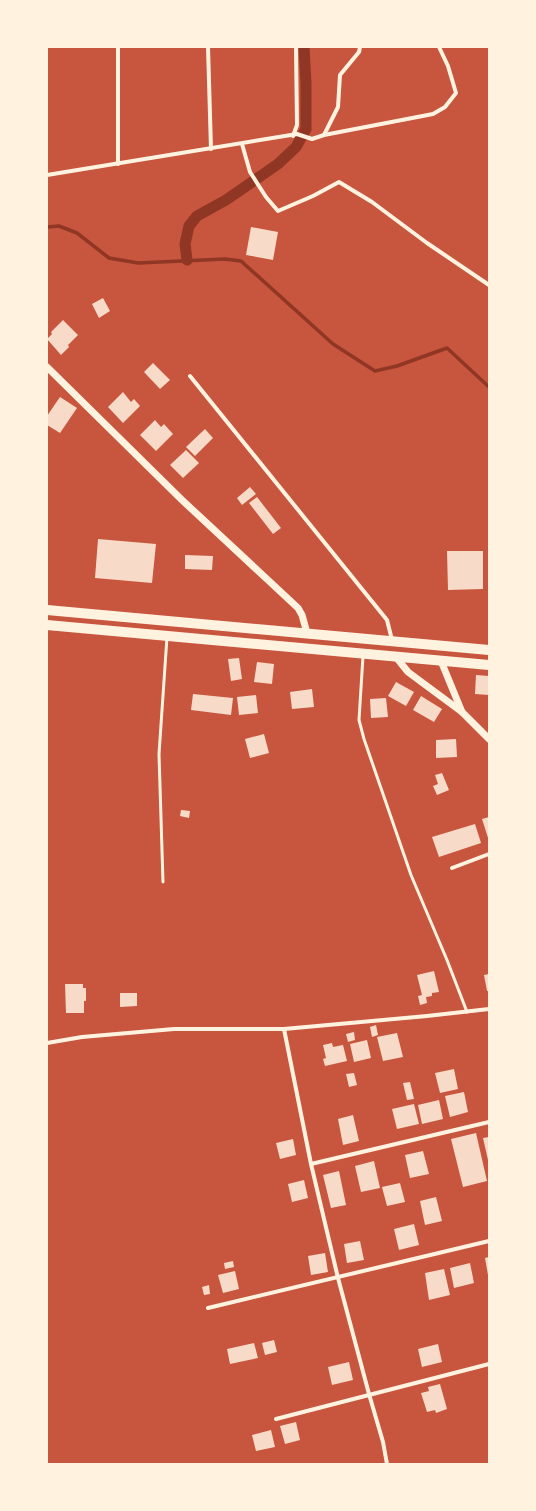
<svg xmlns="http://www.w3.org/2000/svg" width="536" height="1511" font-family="'Zilla Slab',serif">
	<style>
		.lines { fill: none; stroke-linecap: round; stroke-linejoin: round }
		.stream { stroke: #8f3625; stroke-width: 3.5 }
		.canal { stroke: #8f3625; stroke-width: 11 }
		.building { fill: #f7dbc8 }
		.service { stroke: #fff3e0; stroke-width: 3 }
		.minor { stroke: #fff3e0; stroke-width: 4 }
		.tertiary { stroke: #fff3e0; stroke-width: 7 }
		.primary { stroke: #fff3e0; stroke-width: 10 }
	</style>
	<rect width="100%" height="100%" fill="#c8553d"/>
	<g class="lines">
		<path class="stream" d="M47,227l12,-1 18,7 32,25 29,5 87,-4 16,2 92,83 42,27 22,-5 50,-18 42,39"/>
		<path class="canal" d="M187,260l-2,-16 4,-18 8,-10 29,-16 52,-36 18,-17 10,-18v-46l-2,-36"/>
	</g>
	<g class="building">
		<path d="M251,227l27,5 -5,28 -27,-5z"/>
		<path d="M103,298l7,13 -11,7 -7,-14z"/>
		<path d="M63,320l15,15 -10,10 1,2 -8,8 -14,-16 5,-5 -1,-2z"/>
		<path d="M153,363l17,17 -10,9 -16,-17z"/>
		<path d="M123,392l8,10 3,-3 6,7 -17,17 -15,-16z"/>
		<path d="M60,397l17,11 -17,25 -13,-8v-9z"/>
		<path d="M155,420l6,7 3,-3 9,10 -17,17 -16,-16z"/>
		<path d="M205,429l8,9 -18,18 -9,-9z"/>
		<path d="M186,450l13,13 -16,15 -13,-13z"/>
		<path d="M250,487l6,7 -14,11 -5,-7z"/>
		<path d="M257,497l24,31 -8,6 -24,-31z"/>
		<path d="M98,539l58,5 -4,39 -57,-5z"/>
		<path d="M447,551h36v38l-35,1z"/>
		<path d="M185,555l28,1 -1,14 -27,-1z"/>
		<path d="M239,658l3,21 -11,2 -3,-22z"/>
		<path d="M257,662l17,2 -2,20 -18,-2z"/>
		<path d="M476,675l13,1v19l-14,-1z"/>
		<path d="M396,682l18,10 -8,14 -18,-10z"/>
		<path d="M312,689l2,18 -22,2 -2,-17z"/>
		<path d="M193,694l40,4 -2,17 -40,-5z"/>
		<path d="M256,695l2,18 -19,2 -2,-18z"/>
		<path d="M421,696l21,13 -8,13 -21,-12z"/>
		<path d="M386,698l2,19 -17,1 -1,-19z"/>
		<path d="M264,734l5,19 -19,5 -5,-19z"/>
		<path d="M456,739l1,18 -21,1v-18z"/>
		<path d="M442,773l7,17 -12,5 -4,-9 5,-2 -3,-9z"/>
		<path d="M181,810l9,1 -1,7 -9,-2z"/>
		<path d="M489,817v24l-7,-22z"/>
		<path d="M475,824l6,19 -42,14 -7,-20z"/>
		<path d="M434,971l5,21 -7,1v3l-6,1 1,6 -7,2 -2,-9 4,-1 -5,-20z"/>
		<path d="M489,974v17h-2l-3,-16z"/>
		<path d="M65,984h18v4h3v13h-2v12h-18z"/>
		<path d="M120,993h17v13l-17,1z"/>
		<path d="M376,1025l2,10 -6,2 -2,-10z"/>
		<path d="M354,1032l1,8 -7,2 -2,-8z"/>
		<path d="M397,1033l6,24 -20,4 -6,-24z"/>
		<path d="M367,1040l4,18 -17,4 -4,-18z"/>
		<path d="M332,1043l1,4 10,-2 4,16 -22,5 -2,-7 3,-1 -3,-13z"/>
		<path d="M454,1069l4,20 -18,4 -5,-20z"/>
		<path d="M354,1073l3,12 -8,2 -3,-13z"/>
		<path d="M410,1082l4,17 -7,1 -4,-17z"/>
		<path d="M464,1092l4,20 -18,5 -5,-21z"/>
		<path d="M439,1100l4,19 -21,5 -4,-19z"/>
		<path d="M414,1104l5,20 -22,5 -5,-20z"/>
		<path d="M353,1115l6,26 -16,4 -5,-26z"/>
		<path d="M476,1133l11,48 -24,6 -12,-48z"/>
		<path d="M489,1137v23h-1l-5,-22z"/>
		<path d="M293,1139l3,16 -16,4 -4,-16z"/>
		<path d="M423,1151l6,23 -19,4 -5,-23z"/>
		<path d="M374,1161l6,27 -19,4 -6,-26z"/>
		<path d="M339,1171l7,34 -15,3 -8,-33z"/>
		<path d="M304,1180l4,18 -16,4 -4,-18z"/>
		<path d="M400,1183l5,19 -18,4 -5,-19z"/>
		<path d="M436,1197l6,24 -17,4 -5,-24z"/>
		<path d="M414,1224l5,21 -20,5 -5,-21z"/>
		<path d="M360,1241l4,19 -17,3 -3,-19z"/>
		<path d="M325,1253l3,19 -17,3 -3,-19z"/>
		<path d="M489,1257v18h-1l-3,-17z"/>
		<path d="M233,1261l1,6 -9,2 -1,-6z"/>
		<path d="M470,1263l4,20 -20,5 -4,-20z"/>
		<path d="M444,1269l6,26 -21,5 -4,-27z"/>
		<path d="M235,1271l4,18 -16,4 -5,-18z"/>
		<path d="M209,1285l1,9 -6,1 -2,-8z"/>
		<path d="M274,1340l3,12 -12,3 -3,-12z"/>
		<path d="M254,1343l4,15 -28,6 -3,-15z"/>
		<path d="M438,1344l4,18 -20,5 -4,-18z"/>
		<path d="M349,1362l4,18 -21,5 -4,-18z"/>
		<path d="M440,1384l7,25 -11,4 -1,-3 -8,2 -6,-19 8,-2 -1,-4z"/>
		<path d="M296,1422l4,18 -15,4 -5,-18z"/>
		<path d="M271,1430l4,17 -19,4 -4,-16z"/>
	</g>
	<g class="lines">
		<g class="service">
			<path d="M363,656l-4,64 5,19 47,136 36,85 20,52"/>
			<path d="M163,882l-4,-128 8,-117"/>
		</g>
		<g class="minor">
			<path d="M208,47l3,102"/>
			<path d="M324,135l14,-28 2,-32 19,-23 1,-5"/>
			<path d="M293,136l4,-11 -1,-78"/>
			<path d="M242,144l8,28 16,25 12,14 35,-15 26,-14 33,20 55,41 62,42"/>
			<path d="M118,164v-117"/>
			<path d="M47,175l250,-41 15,5 12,-4 109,-21 12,-7 11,-14 -8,-27 -9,-19"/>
			<path d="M190,376l197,244 5,20"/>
			<path d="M452,868l37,-14"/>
			<path d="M284,1029l27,135 27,114 31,116 14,48 4,22"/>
			<path d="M47,1043l35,-6 92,-8h110l143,-13 62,-7"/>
			<path d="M311,1164l178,-42"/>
			<path d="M208,1308l281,-67"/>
			<path d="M276,1419l213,-55"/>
		</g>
		<g class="tertiary">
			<path d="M47,367l135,133 116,108 4,7 5,18"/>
			<path d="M396,657l12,15 54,40 27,27"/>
			<path d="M441,661l21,51"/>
		</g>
		<g class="primary">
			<path d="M47,610l442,40"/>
			<path d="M47,625l442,40"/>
		</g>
	</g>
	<rect width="536" height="1511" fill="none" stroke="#fff3e0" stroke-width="96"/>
</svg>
